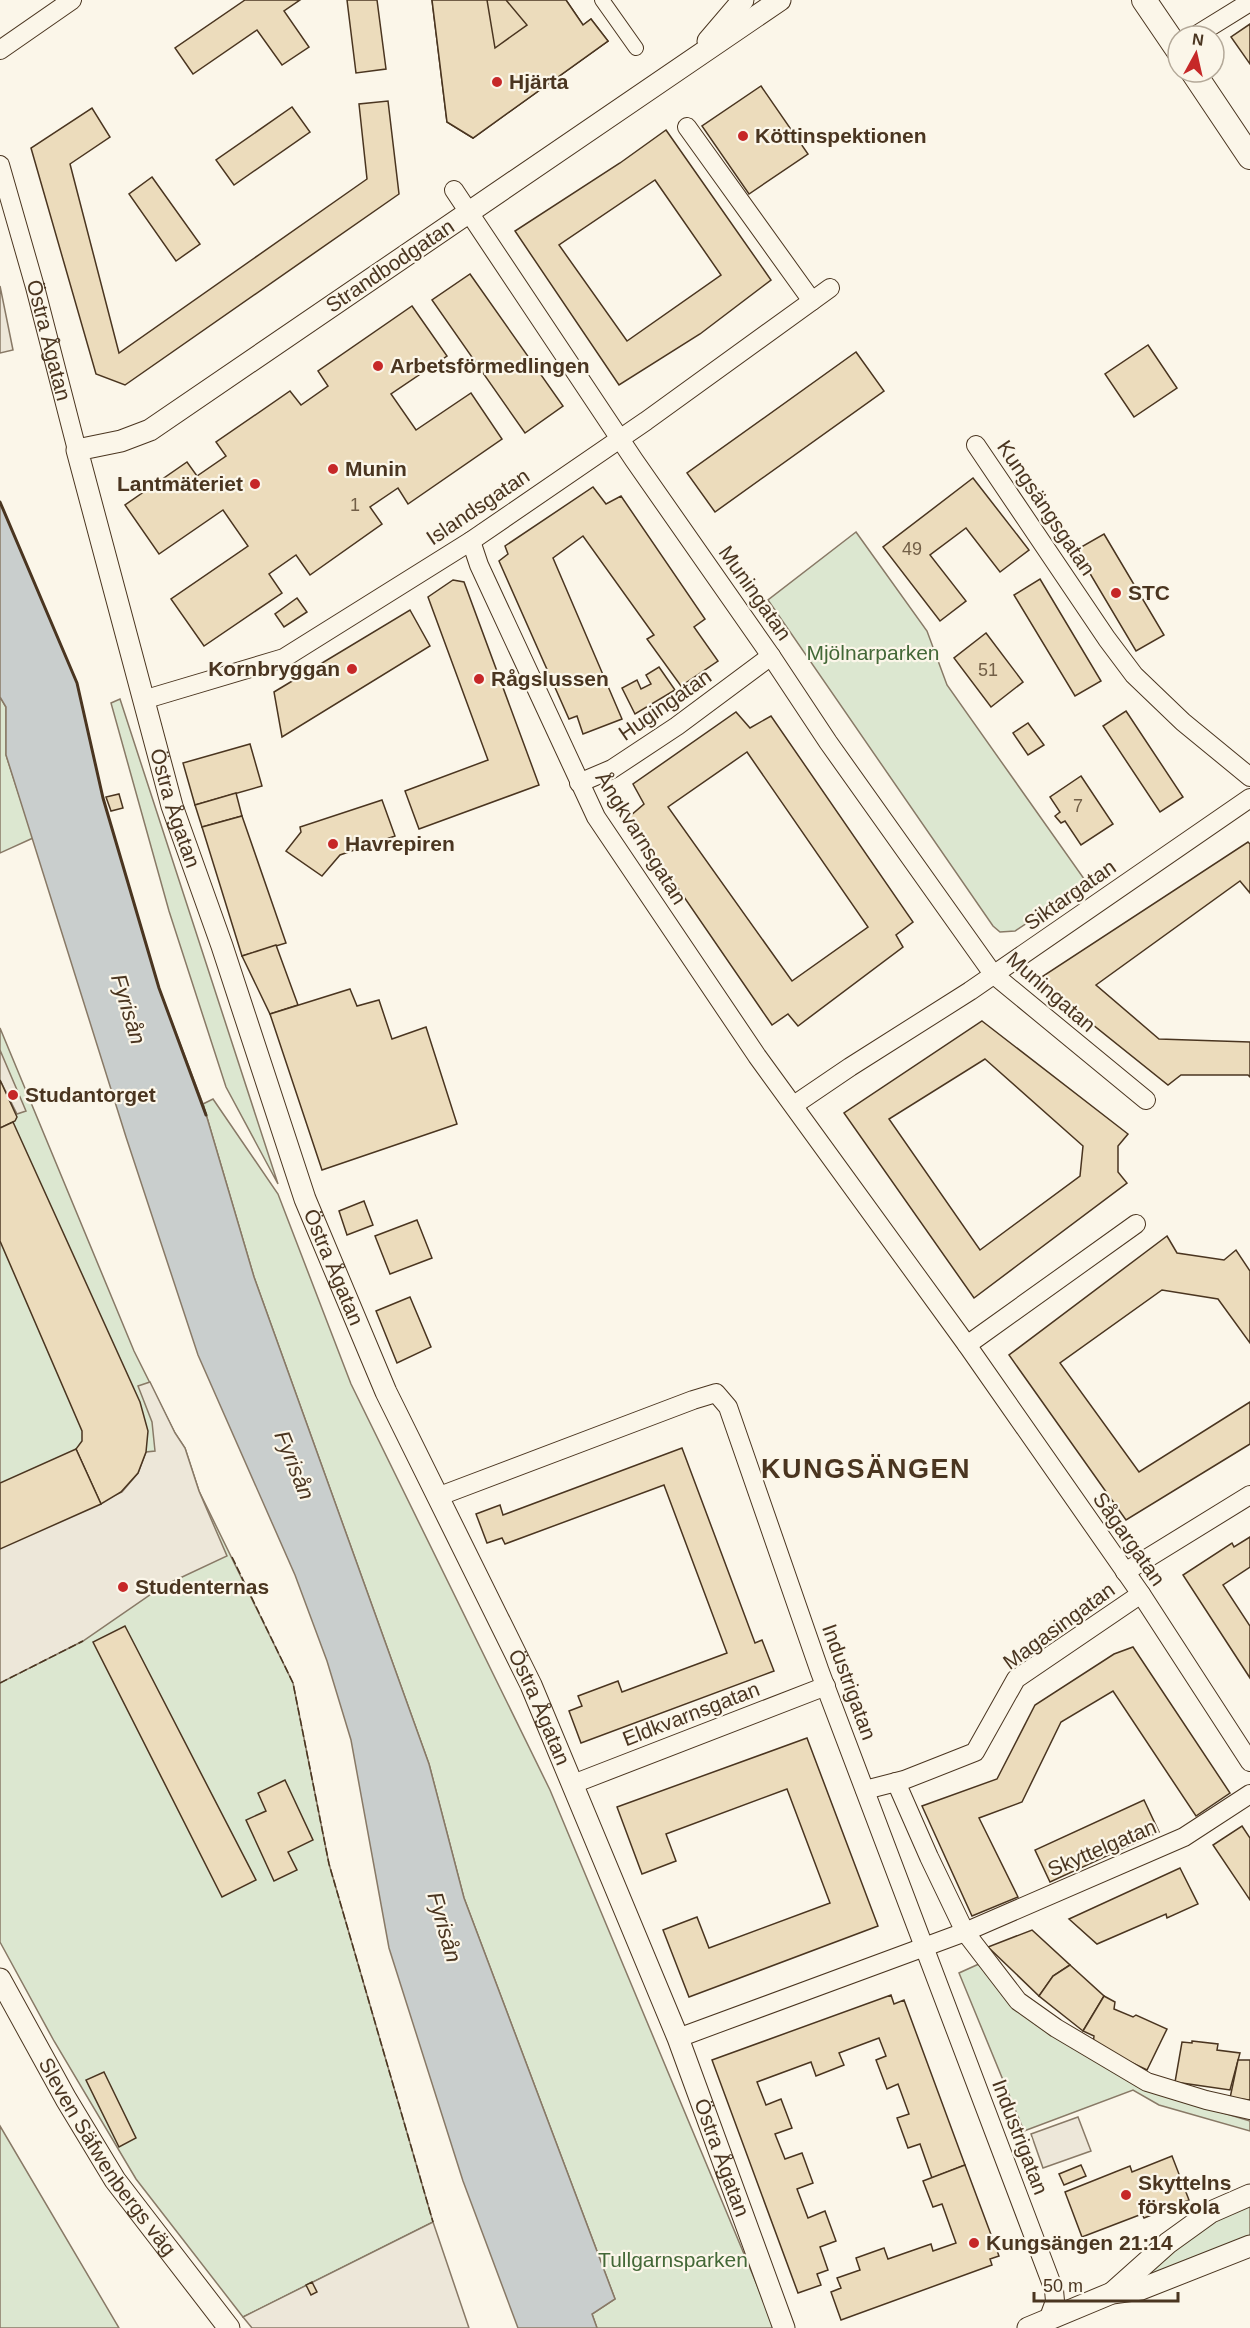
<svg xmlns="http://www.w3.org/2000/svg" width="1250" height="2328" font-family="Helvetica,sans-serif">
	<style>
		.green { fill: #dce7d0; stroke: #887966; stroke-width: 1.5 }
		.parking { fill: #ede7d9; stroke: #887966; stroke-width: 1.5 }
		.water { fill: #c9cecd; stroke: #887966; stroke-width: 1.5 }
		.building { fill: #ecdcbc; stroke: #4a3520; stroke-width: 1.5; fill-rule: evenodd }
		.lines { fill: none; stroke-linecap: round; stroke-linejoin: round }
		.pedestrian-casing { stroke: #4a3520; stroke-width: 16 }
		.minor-casing { stroke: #4a3520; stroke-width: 20 }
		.tertiary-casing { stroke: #4a3520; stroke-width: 23 }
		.secondary-casing { stroke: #4a3520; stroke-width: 26 }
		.pedestrian { stroke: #fbf6e9; stroke-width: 14 }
		.minor { stroke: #fbf6e9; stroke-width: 18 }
		.tertiary { stroke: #fbf6e9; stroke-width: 21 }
		.secondary { stroke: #fbf6e9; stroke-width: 24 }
		.fence { stroke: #4a3520; stroke-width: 1.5; stroke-dasharray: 8 3; stroke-linecap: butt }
		.wall { stroke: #4a3520; stroke-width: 3 }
		.poi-dot { fill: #c62828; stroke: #fbf6e9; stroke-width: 2 }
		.labels { text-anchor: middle; stroke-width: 4.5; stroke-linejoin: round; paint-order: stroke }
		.number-label { font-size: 18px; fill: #725f47 }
		.poi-label { font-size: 21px; font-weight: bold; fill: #4a3520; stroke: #fbf6e9; text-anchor: start }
		.street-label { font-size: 21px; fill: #4a3520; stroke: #fbf6e9 }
		.park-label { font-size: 21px; fill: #436837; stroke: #fbf6e9 }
		.water-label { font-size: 22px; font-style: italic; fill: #4a3520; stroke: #fbf6e9 }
		.district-label { font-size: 27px; font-weight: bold; letter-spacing: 1.5px; fill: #4a3520; stroke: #fbf6e9 }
	</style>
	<rect width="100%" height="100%" fill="#fbf6e9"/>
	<g class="green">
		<path d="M856,532l71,99 20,54 140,198 -72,48 -15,1 -7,-6 -225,-326z"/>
		<path d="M0,697l6,10v48l27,83 -33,15z"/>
		<path d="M120,699l158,485 -52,-97 -57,-176 -58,-208z"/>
		<path d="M0,1028l134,323 41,82 10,15 14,43 94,192 36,181 104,358 -190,95 -107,-138 -82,-138 -54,-99z"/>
		<path d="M213,1099l65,95 73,190 199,406 225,538h-178l-5,-14 23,-15 -151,-401 -35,-134 -175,-487 -51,-173z"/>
		<path d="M990,1959l62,70 112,66 86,26v10l-91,-26 -26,-15 -109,41 -65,-158z"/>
		<path d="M0,2126l119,202h-119z"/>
		<path d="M1250,2200v38l-105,43 -3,-5 72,-62z"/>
	</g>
	<g class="parking">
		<path d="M0,286l13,64 -13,3z"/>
		<path d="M0,1050l26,61 -9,3 -17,-34z"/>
		<path d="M150,1382l25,51 10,15 14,43 28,65 -64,30 -80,55 -83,42v-135l122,-56 16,-19 8,-21 9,-1 -3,-29 -14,-36z"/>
		<path d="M1078,2117l13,34 -48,17 -12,-34z"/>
		<path d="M433,2222l36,106h-217l-9,-11z"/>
	</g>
	<path class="water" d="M0,502l77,181 26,115 56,190 44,116 51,173 175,487 35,134 151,401 -23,15 5,14h-79l-55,-147 -74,-233 -38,-208 -24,-79 -32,-86 -97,-220 -72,-218 -120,-382v-48l-6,-10z"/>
	<g class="building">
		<path d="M245,0h55l-16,11 25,36 -27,18 -25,-35 -64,44 -18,-26z"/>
		<path d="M347,0h30l9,69 -30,4z"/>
		<path d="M432,0h55l8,48 32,-23 -21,-25h60l17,25 8,-6 17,22 -135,97 -26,-16z"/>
		<path d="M432,0h134l17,25 8,-6 17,22 -135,97 -26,-16z"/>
		<path d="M487,0h19l21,25 -32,23z"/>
		<path d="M1250,24v40l-19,-27z"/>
		<path d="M761,86l47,68 -59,40 -47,-68z"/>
		<path d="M388,101l11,93 -274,191 -29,-11 -65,-226 61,-40 18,29 -40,27 49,189 248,-174 -8,-75z"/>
		<path d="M292,107l18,25 -76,53 -18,-25z"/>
		<path d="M666,130l105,150 -71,54 -81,51 -104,-154 105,-68zM655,180l66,95 -94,66 -68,-96z"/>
		<path d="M152,177l48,67 -24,17 -47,-67z"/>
		<path d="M470,274l93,132 -38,27 -93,-133z"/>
		<path d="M412,306l35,50 -56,38 25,36 55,-37 31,46 -94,65 -10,-16 -28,19 12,17 -72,51 -14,-20 -27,19 13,19 -78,53 -33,-47 77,-53 -25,-36 -64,44 -34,-49 62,-43 10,14 29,-20 -10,-14 74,-51 11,14 27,-19 -10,-15z"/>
		<path d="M1148,345l29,43 -43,29 -29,-43z"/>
		<path d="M856,352l28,39 -169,121 -28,-39z"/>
		<path d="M973,478l56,72 -29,22 -34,-44 -36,27 36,46 -26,20 -57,-74z"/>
		<path d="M593,487l13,17 15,-8 84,123 -11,8 24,34 -37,25 -34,-47 7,-4 -71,-99 -30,22 69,161 -39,15 -6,-18 -8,3 -70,-158 9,-7 -3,-8z"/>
		<path d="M1104,534l60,101 -28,16 -60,-101z"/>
		<path d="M1040,579l61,102 -26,15 -61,-101z"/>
		<path d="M453,580l11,2 75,203 -120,44 -14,-38 83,-31 -60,-163z"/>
		<path d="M297,598l10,14 -23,15 -9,-13z"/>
		<path d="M410,610l20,36 -148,91 -8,-45z"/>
		<path d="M986,633l37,49 -32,25 -37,-49z"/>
		<path d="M659,667l16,23 -40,24 -13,-26 15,-8 4,9 10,-5 -5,-9z"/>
		<path d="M1126,711l57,86 -23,15 -57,-86z"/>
		<path d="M736,712l14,16 21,-12 142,206 -17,13 7,12 -105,79 -10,-12 -16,11 -143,-208 15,-13 -11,-20zM747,752l121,175 -76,54 -124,-174z"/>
		<path d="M1028,723l16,22 -16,10 -15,-22z"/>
		<path d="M250,744l12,42 -67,19 -12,-42z"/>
		<path d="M1081,776l32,48 -32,21 -16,-24 -4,2 -6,-7 5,-4 -10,-15z"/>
		<path d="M236,793l6,23 -40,11 -7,-22z"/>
		<path d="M119,794l4,14 -12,3 -5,-14z"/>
		<path d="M382,800l13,36 -55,19 -18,21 -36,-25 15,-19 -1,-5z"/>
		<path d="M242,816l44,127 -44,13 -40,-129z"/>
		<path d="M1248,842l2,2v49l-10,-12 -144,104 63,54 91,3v35l-2,-2h-67l-13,10 -131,-105z"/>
		<path d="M276,945l22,60 -28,9 -28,-58z"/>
		<path d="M350,989l7,17 22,-6 13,39 34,-12 31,97 -135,46 -52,-156z"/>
		<path d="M982,1021l146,113 -10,12v26l9,11 -153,115 -130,-185zM985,1059l98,87 -3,30 -100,74 -91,-131z"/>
		<path d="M0,1080l17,37 -2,4 -15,7z"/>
		<path d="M13,1122l127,280 8,29 -2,21 -8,21 -17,19 -20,12 -25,-55 6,-8v-10l-82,-190v-113z"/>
		<path d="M364,1201l9,24 -26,10 -8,-24z"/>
		<path d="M417,1220l15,38 -42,16 -15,-38z"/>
		<path d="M1167,1236l10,17 47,7 12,-10 14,21v72l-32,-44 -56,-9 -102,73 79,109 111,-70v42l-124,76 -117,-165z"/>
		<path d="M410,1297l21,50 -34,16 -21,-52z"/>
		<path d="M682,1448l73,195 7,-3 12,31 -193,72 -12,-32 13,-5 -4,-10 40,-15 4,11 105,-39 -63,-168 -159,59 -3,-6 -15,5 -11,-29 24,-9 3,10z"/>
		<path d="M76,1449l25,55 -101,45v-66z"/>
		<path d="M1250,1537v30l-27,18 27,41v52l-67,-103 49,-32 2,4z"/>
		<path d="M125,1626l131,254 -34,17 -129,-255z"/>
		<path d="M1133,1647l97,146 -34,23 -83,-125 -52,31 -39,80 -43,16 39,79 -46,19 -50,-110 75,-27 38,-74 79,-51z"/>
		<path d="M807,1738l71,188 -189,71 -26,-67 34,-13 12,31 121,-45 -43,-114 -121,45 10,27 -34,13 -25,-67z"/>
		<path d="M285,1780l28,60 -25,12 9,18 -23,11 -28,-61 20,-9 -8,-18z"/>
		<path d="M1144,1800l15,32 -109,50 -15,-32z"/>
		<path d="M1242,1826l8,12v62l-37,-55z"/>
		<path d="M1180,1868l18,36 -31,14 -1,-4 -69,30 -28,-25z"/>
		<path d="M1032,1930l38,35 -17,11 -14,20 -51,-49z"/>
		<path d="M1070,1965l34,31 -21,35 -44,-35 14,-20z"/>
		<path d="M891,1995l3,9 10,-4 61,165 -33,13 -12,-34 -12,4 -11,-30 12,-4 -11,-30 -11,5 -11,-29 10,-4 -7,-18 -40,15 5,12 -28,11 -5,-14 -54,20 9,23 15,-6 11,29 -17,6 10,25 17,-6 11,30 -16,6 11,29 17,-7 11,30 -16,6 8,23 -11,4 4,11 -23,8 -86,-233z"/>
		<path d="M1104,1996l11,6 -1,7 19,8 3,-2 31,14 -20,41 -54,-26 1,-8 -11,-5z"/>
		<path d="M1192,2041l26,3 -1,6 23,3 -10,37 -55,-8 7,-40 10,1z"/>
		<path d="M1238,2060h12v40l-20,-2z"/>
		<path d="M104,2072l32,66 -17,9 -33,-67z"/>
		<path d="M1172,2156l17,44 -45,18 -2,-4 -60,23 -17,-45 65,-26 2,6z"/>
		<path d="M965,2165l34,91 -9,3 2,6 -151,55 -10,-28 10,-4 -4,-10 23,-8 -4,-12 28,-10 4,11 43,-15 2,7 23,-8 -14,-39 -9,3 -10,-26z"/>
		<path d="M1081,2165l5,11 -22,9 -5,-11z"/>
		<path d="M312,2282l5,10 -6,3 -5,-10z"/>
	</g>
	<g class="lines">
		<g class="pedestrian-casing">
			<path id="pedestrian" d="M602,0l34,48"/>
		</g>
		<g class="minor-casing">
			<g id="minor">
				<path d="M1195,36l55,-34"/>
				<path d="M0,50l72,-50"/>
				<path d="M687,127l125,174"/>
				<path id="s1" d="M0,165l35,122 42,163"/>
				<path d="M454,190l180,270 137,196 57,86 165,232 153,126"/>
				<path d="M976,445l131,194 27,36 49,47 67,55"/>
				<path d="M471,541l8,24 117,252 161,239 210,289 174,249 109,168"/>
				<path d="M143,700l141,-42 187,-117 175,-120 184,-133"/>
				<path d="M579,783l33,-14 65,-43 94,-70"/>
				<path d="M794,1105l56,-38 120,-76 280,-193"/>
				<path d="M967,1345l169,-121"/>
				<path d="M437,1497l256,-97 23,-7 12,14 92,265 234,618 1,11 -7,19"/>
				<path d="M1125,1572l125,-77"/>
				<path d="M896,1782l33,75 36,75 53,69 38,27 91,54 59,18 44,10"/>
				<path d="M573,1784l253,-98"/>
				<path d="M865,1790l39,-10 71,-28 41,-73 125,-85"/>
				<path d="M678,2038l287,-106 219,-95 66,-43"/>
			</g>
		</g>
		<g class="tertiary-casing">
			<g id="tertiary">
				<path id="s2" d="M780,0l-630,430 -29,11 -44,9 95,356 50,140 83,253 81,193 145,293 147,353 106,290"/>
				<path d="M708,41l35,-41"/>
				<path id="s3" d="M0,1979l66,120 49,81 114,148"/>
				<path d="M1112,2293l56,-50 43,-31 39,-17"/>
				<path d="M1028,2328l84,-35 29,-4 109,-43"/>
			</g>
		</g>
		<g class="secondary-casing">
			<g id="secondary">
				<path d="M1144,0l34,50"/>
				<path d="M1193,72l57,85"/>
			</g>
		</g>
		<use href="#pedestrian" class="pedestrian"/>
		<use href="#minor" class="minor"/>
		<use href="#tertiary" class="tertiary"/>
		<use href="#secondary" class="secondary"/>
		<g class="fence">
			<path d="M232,1557l61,126 36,181 104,358"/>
			<path d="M0,1683l83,-42"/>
		</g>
		<path class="wall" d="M0,502l77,181 26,115 56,190 47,127"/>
	</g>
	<g class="poi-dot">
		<circle cx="497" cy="82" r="6"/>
		<circle cx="743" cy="136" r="6"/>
		<circle cx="378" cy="366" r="6"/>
		<circle cx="333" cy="469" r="6"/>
		<circle cx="255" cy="484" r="6"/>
		<circle cx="1116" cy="593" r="6"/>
		<circle cx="352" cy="669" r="6"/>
		<circle cx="479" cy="679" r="6"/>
		<circle cx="333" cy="844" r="6"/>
		<circle cx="13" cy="1095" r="6"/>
		<circle cx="123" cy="1587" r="6"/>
		<circle cx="1126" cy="2195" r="6"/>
		<circle cx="974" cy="2243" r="6"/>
	</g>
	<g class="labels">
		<g class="number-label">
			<text x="355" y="511">1</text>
			<text x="912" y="555">49</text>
			<text x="988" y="676">51</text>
			<text x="1078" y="812">7</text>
		</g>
		<g class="poi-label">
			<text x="509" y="89">Hjärta</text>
			<text x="755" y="143">Köttinspektionen</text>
			<text x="390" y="373">Arbetsförmedlingen</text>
			<text x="345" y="476">Munin</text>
			<text x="243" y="491" text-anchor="end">Lantmäteriet</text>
			<text x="1128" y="600">STC</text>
			<text x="340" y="676" text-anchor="end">Kornbryggan</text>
			<text x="491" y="686">Rågslussen</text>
			<text x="345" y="851">Havrepiren</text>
			<text x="25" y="1102">Studantorget</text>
			<text x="135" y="1594">Studenternas</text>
			<text x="1138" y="2190">Skyttelns<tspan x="1138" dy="24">förskola</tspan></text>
			<text x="986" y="2250">Kungsängen 21:14</text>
		</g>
		<g class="street-label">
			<text transform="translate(390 266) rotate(-34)" y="7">Strandbodgatan</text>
			<text dy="7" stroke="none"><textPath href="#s1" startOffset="182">Östra Ågatan</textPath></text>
			<text transform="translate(478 507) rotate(-34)" y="7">Islandsgatan</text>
			<text transform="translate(1046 508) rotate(56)" y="7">Kungsängsgatan</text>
			<text transform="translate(755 593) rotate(55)" y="7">Muningatan</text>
			<text transform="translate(665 705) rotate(-35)" y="7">Hugingatan</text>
			<text dy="7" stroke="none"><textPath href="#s2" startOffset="1210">Östra Ågatan</textPath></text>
			<text transform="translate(641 838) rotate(58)" y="7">Ångkvarnsgatan</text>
			<text transform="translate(1070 895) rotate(-35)" y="7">Siktargatan</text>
			<text transform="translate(1051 992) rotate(41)" y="7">Muningatan</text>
			<text dy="7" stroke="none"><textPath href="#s2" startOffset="1696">Östra Ågatan</textPath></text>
			<text transform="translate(1129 1539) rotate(55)" y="7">Sågargatan</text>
			<text transform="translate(1059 1626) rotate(-36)" y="7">Magasingatan</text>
			<text transform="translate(849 1682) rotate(70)" y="7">Industrigatan</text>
			<text dy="7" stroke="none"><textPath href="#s2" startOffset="2182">Östra Ågatan</textPath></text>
			<text transform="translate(691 1714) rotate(-21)" y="7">Eldkvarnsgatan</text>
			<text transform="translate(1102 1848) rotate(-23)" y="7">Skyttelgatan</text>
			<text transform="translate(1020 2137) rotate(69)" y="7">Industrigatan</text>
			<text dy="7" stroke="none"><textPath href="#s3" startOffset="208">Sleven Säfwenbergs väg</textPath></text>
			<text dy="7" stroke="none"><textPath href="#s2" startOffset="2668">Östra Ågatan</textPath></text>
		</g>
		<g class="park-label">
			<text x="873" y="660">Mjölnarparken</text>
			<text x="673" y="2267">Tullgarnsparken</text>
		</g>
		<g class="water-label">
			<text transform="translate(129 1009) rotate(73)" y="8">Fyrisån</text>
			<text transform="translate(295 1465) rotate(68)" y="8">Fyrisån</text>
			<text transform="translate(445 1927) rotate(74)" y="8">Fyrisån</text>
		</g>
		<g class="district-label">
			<text x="866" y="1478">KUNGSÄNGEN</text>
		</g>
	</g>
	<g transform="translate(1196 54) rotate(8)"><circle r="28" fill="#fbf6e9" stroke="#b4a999" stroke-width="1.5"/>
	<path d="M0-4.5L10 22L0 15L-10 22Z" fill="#c62828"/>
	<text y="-9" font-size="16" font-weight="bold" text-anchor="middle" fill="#4a3520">N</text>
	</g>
	<path d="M1034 2292v9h144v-9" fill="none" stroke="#4a3520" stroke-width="3"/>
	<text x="1043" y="2292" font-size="18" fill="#4a3520" stroke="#fbf6e9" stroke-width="4.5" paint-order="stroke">50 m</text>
</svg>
